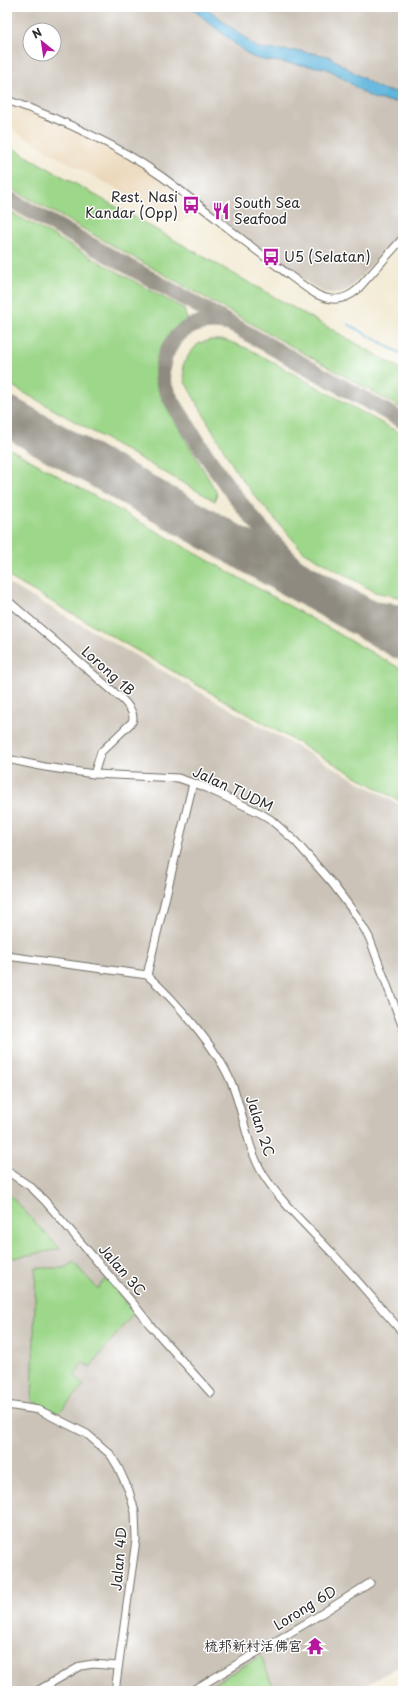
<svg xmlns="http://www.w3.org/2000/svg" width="410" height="1698" font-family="'Playpen Sans','LXGW WenKai TC',sans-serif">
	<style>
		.built { fill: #ebd8ba }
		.industrial { fill: #cbc3b8; fill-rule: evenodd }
		.green { fill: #9dd78a; stroke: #64815a }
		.water { fill: #61b6dd; stroke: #467084 }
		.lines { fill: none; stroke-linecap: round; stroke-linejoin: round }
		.stream { stroke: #61b6dd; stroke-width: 2 }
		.taxiway { stroke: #8e8a7f; stroke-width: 16 }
		.runway { stroke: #8e8a7f; stroke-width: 40 }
		.minor-casing { stroke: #716e66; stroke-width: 9 }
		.minor { stroke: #fff; stroke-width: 7 }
		.labels { text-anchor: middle; stroke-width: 3; stroke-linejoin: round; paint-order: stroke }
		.poi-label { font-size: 14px; fill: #2b2b2b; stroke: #fff; text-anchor: end }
		.street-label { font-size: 14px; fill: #2b2b2b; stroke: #fff }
	</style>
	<rect width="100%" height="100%" fill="#fff"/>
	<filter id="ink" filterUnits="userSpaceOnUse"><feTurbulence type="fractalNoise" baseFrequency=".025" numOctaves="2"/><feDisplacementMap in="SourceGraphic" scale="8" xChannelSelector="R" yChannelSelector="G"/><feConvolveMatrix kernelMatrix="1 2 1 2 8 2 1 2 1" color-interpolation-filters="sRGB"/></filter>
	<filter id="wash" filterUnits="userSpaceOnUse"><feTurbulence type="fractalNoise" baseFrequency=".012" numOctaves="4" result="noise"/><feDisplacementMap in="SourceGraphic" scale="16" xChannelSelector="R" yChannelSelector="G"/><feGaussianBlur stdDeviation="0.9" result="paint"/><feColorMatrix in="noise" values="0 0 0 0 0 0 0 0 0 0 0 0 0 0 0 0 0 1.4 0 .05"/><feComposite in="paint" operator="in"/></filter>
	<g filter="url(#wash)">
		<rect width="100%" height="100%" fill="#f2ead3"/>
		<path class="built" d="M7,101l107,47 89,61 -22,14 -129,-69 -45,-28z"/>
		<g class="industrial">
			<path d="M7,7h396v224l-53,57 -11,6 -16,-2 -67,-41 -95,-75 -36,-22 -118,-56zM30,30h24v24h-24z"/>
			<path d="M7,583l396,224v857l-48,27h-348z"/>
		</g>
		<g class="green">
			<path d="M7,145l396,225v39l-396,-223z"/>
			<path d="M7,210l177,99 3,11c-29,21 -39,47 -24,81l54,92 -2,8 -208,-118z"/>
			<path d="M210,340h15l26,10 152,85v163l-28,-6 -72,-41 -50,-57 -17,-23 -51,-89 -2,-17 7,-12 8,-9z"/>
			<path d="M7,447l396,223v133l-396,-227z"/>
			<path d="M7,1192l53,57 -53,10z"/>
			<path d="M73,1262l25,27 8,-11 28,34 -44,55 -8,-5 -7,14 9,10 -26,27 -26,-12 4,-133h29z"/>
			<path d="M261,1656l13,33 -3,2h-70z"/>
		</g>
		<path class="water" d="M190,7h16l45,36 9,6 40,2 28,5 49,31 11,4 15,1v11l-28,-4 -11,-6 -27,-19 -12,-6 -62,-8 -13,-4z"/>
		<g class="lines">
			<path class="stream" d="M348,324l55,31"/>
			<g class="taxiway">
				<path d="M7,198l396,223"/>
				<path d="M225,323c-18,-4 -40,1 -51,17 -10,13 -15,30 -10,45 5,14 16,27 23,40 32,53 68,102 114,145 19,18 41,32 62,48"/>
				<path d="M349,603l23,6 31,4"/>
			</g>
			<path class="runway" d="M7,416l396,224"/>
		</g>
	</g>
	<g filter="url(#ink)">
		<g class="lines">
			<g class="minor-casing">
				<g id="minor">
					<path d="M7,100c54,19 107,43 154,76 41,30 79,63 120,93 11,8 23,18 35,25 15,8 28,7 41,-4l46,-52"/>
					<path d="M7,600l115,99c5,5 14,15 10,23l-31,30 -7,22"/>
					<path d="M7,759l38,8 49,7 84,4 24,8 58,27 10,6 25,22 37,42 24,32 13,22 34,91"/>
					<path d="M7,956l140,19c28,25 70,73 84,107 13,30 15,64 32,92 19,30 47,55 72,82 23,25 45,51 68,77"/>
					<path d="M147,975l46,-192"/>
					<path d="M7,1171l24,16 14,14 88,102 17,22 61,68"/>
					<path d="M7,1405l32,5 48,24 23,20 8,13 11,24 6,21 1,28 -21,151"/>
					<path d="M37,1691l44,-25 12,-2 25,2"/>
					<path d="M192,1691l121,-72 57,-36"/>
				</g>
			</g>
			<use href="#minor" class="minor"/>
		</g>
	</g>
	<defs>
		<g id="bus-bare" transform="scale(1.38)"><path d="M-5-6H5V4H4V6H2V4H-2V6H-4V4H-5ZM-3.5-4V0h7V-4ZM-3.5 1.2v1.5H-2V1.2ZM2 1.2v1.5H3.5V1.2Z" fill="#b5179e" stroke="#fff" stroke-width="2.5" paint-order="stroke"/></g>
		<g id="restaurant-bare" transform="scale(1.38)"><path d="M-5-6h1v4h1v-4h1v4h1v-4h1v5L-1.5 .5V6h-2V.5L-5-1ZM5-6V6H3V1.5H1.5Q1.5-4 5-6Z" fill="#b5179e" stroke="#fff" stroke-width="2.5" paint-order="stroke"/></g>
		<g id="temple-bare" transform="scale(1.38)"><path d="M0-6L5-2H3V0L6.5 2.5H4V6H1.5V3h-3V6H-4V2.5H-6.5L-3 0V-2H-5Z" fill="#b5179e" stroke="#fff" stroke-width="2.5" paint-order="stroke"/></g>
	</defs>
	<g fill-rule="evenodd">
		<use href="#bus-bare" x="191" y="205"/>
		<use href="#restaurant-bare" x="221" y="211"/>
		<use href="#bus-bare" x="271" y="257"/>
		<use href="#temple-bare" x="315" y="1646"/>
	</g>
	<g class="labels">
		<g class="poi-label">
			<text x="178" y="202">Rest. Nasi<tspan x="178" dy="16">Kandar (Opp)</tspan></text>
			<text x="234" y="208" text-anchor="start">South Sea<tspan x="234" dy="16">Seafood</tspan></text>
			<text x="284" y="262" text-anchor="start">U5 (Selatan)</text>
			<text x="302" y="1651">梳邦新村活佛宫</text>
		</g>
		<g class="street-label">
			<text transform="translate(108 671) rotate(42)" y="5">Lorong 1B</text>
			<text transform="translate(233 789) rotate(25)" y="5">Jalan TUDM</text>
			<text transform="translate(260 1126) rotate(72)" y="5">Jalan 2C</text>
			<text transform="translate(122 1270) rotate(49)" y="5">Jalan 3C</text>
			<text transform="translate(119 1559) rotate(-85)" y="5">Jalan 4D</text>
			<text transform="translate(305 1608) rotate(-32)" y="5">Lorong 6D</text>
		</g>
	</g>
	<rect width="410" height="1698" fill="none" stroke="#fff" stroke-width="24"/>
	<g transform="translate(42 42) rotate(330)"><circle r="19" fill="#ffffff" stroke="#aaaaaa"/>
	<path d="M0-3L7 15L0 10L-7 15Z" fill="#b5179e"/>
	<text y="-6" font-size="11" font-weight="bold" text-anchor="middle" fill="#2b2b2b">N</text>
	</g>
</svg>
